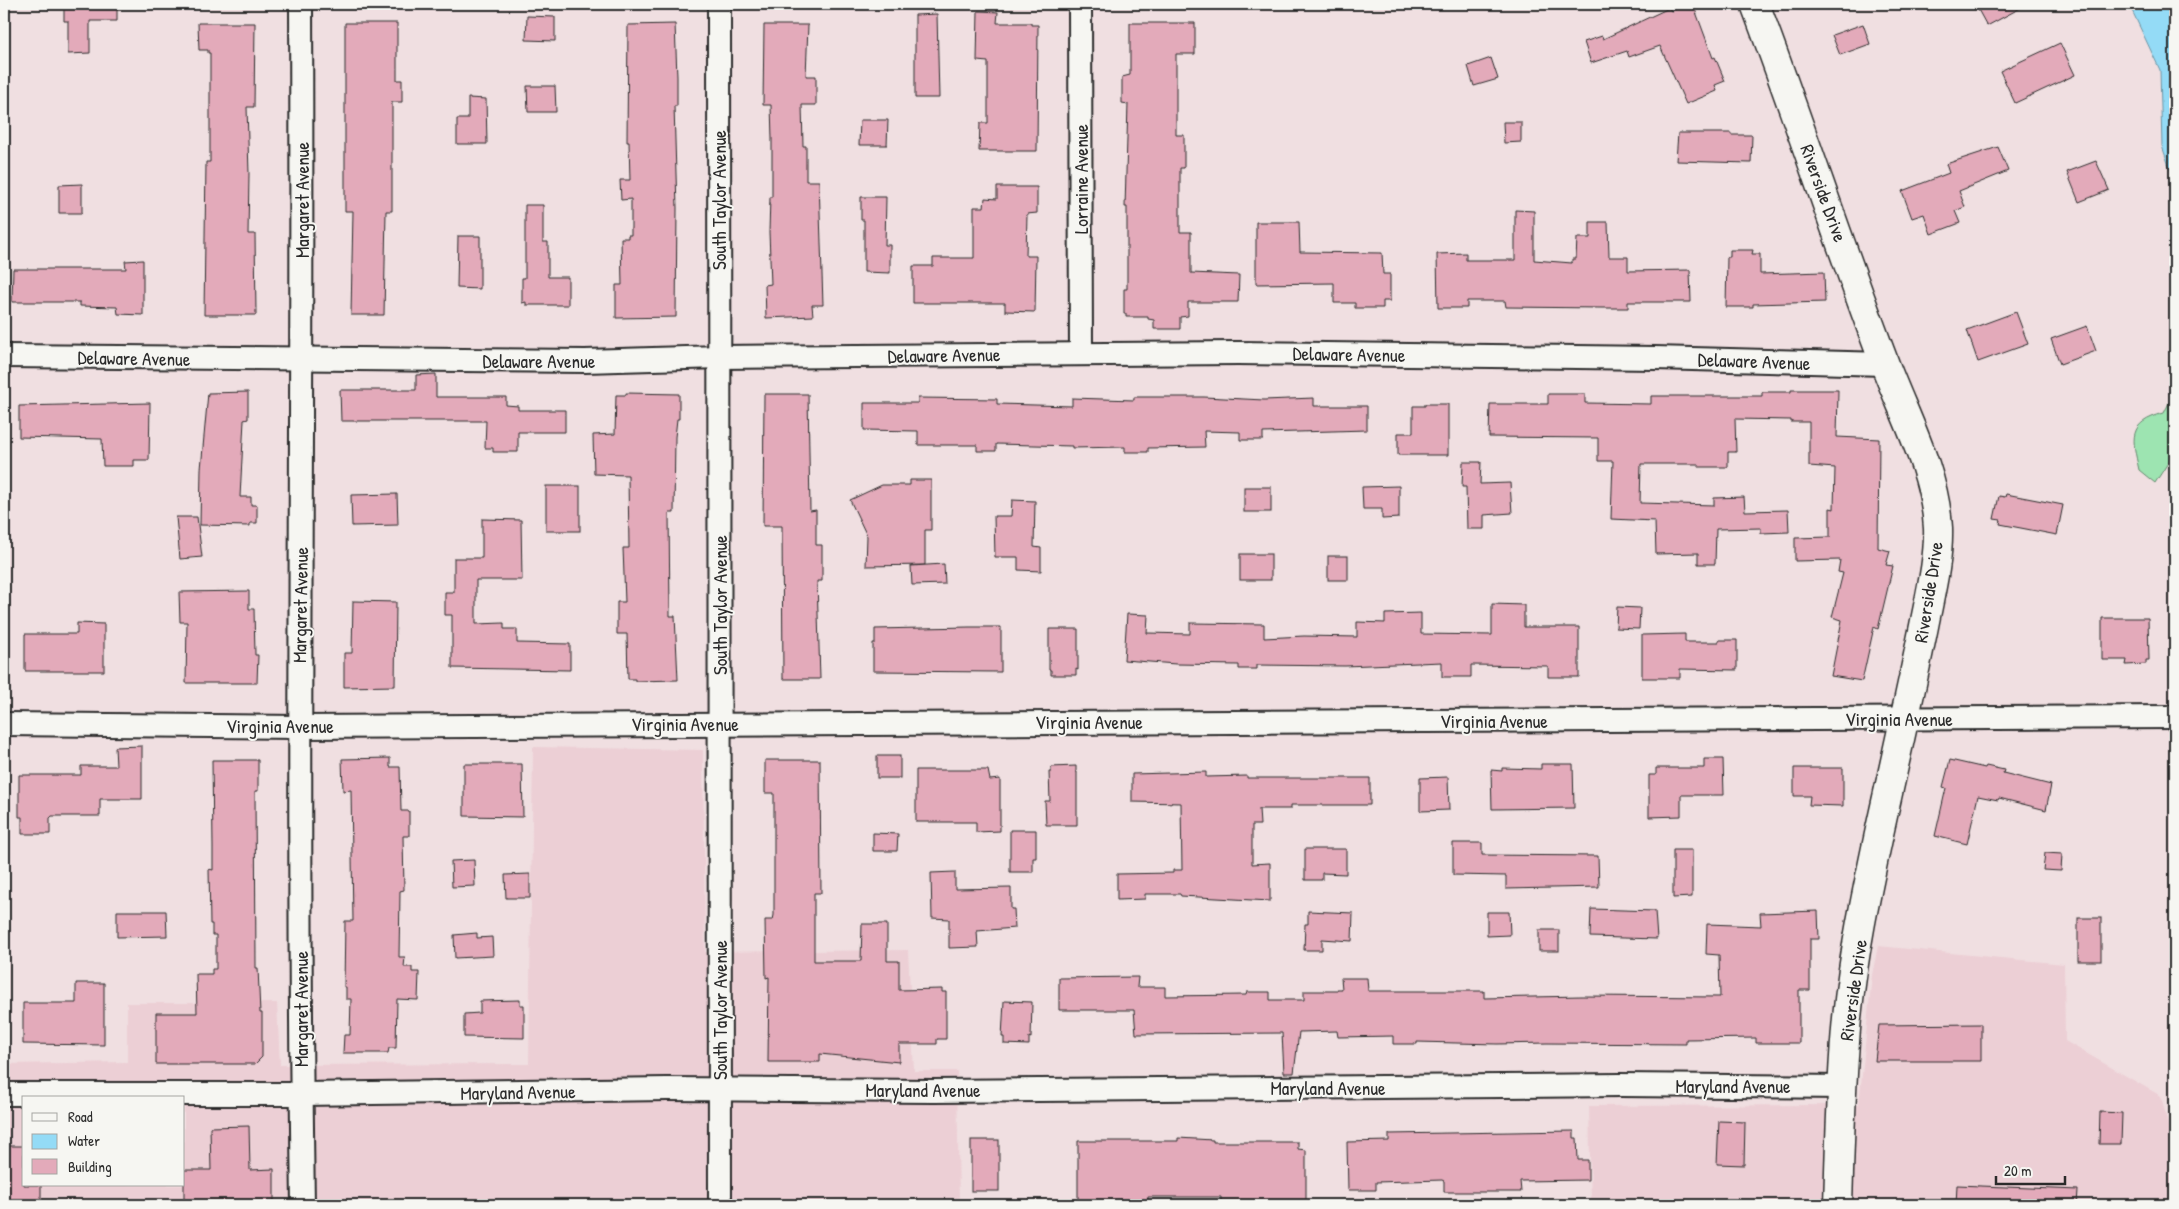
<svg xmlns="http://www.w3.org/2000/svg" width="2179" height="1209" font-family="'Patrick Hand',sans-serif">
	<style>
		.built { fill: #eccfd5; fill-rule: evenodd }
		.green { fill: #9de4b1; stroke: #64886e }
		.water { fill: #94dbf6; stroke: #6a95a5 }
		.building { fill: #e3aaba; stroke: #2b2b2b }
		.lines { fill: none; stroke-linecap: round; stroke-linejoin: round }
		.minor-casing { stroke: #2b2b2b; stroke-width: 26 }
		.tertiary-casing { stroke: #2b2b2b; stroke-width: 31 }
		.minor { stroke: #f6f6f2; stroke-width: 22 }
		.tertiary { stroke: #f6f6f2; stroke-width: 28 }
		.labels { text-anchor: middle; stroke-width: 4; stroke-linejoin: round; paint-order: stroke }
		.street-label { font-size: 19px; fill: #2b2b2b; stroke: #f6f6f2 }
	</style>
	<rect width="100%" height="100%" fill="#f0dfe1"/>
	<filter id="ink" filterUnits="userSpaceOnUse"><feTurbulence type="fractalNoise" baseFrequency=".02" numOctaves="2"/><feDisplacementMap in="SourceGraphic" scale="10" xChannelSelector="R" yChannelSelector="G"/><feConvolveMatrix kernelMatrix="1 2 1 2 8 2 1 2 1" color-interpolation-filters="sRGB"/></filter>
	<g filter="url(#ink)">
		<g class="built">
			<path d="M533,747l170,3 2,202 203,-2 6,121h43l2,134h-955v-141l123,-2v-59h150l3,62 249,-1zM24,1098h160v87h-160z"/>
			<path d="M1878,946l186,18 1,77 96,55 14,56v53h-584l-2,-99 270,-1 13,-130z"/>
		</g>
		<path class="green" d="M2175,391v61l-20,31 -16,-13c-7,-32 -12,-47 25,-57z"/>
		<path class="water" d="M2129,4h46v179l-13,-37 -2,-76z"/>
		<g class="building">
			<path d="M64,4h53v17h-27v32l-22,1v-33h-4z"/>
			<path d="M1688,4h5l20,54 2,-1 10,24 -10,4 2,6 -31,13 -26,-58 -31,11 -2,-6 -36,12 -7,-21 18,-6 1,3 66,-31 2,3z"/>
			<path d="M1975,4h53l-41,22z"/>
			<path d="M978,11l20,1 -1,11h34v2h7l-1,126h-58l1,-28h8v-61l-11,-1z"/>
			<path d="M937,14l2,84h-24v-83z"/>
			<path d="M527,16l28,1v24l-29,-1z"/>
			<path d="M198,23h57l-1,84h-7l2,67 -1,60h7l1,81h-52l2,-153h4v-109h-2v-3h-9z"/>
			<path d="M345,23h52v57h5v22h-10v109h-6l-2,104h-33l2,-104h-8z"/>
			<path d="M1130,23h65v31h-19v81h8v33h-4v64h11v41l48,2 -1,27h-50v14l-8,1v12h-26v-9l-6,-1v-2h-22v-3h-2v-25h3v-82h-2l3,-103 -6,-1v-26l8,-2z"/>
			<path d="M675,24l2,53v29h-3l3,102 -1,109 -60,1v-33h6l-1,-47h7v-3h3v-36l-10,1 -1,-20h10l-1,-38h-2l1,-117z"/>
			<path d="M1863,24l7,20 -30,11 -8,-20z"/>
			<path d="M764,25h44l-2,51h10v29h-14l1,41h3v35h13l4,124h-11l1,11 -47,2 -1,-33 6,-1 -2,-52 1,-35h2v-58l-1,-34h-8z"/>
			<path d="M2060,43l15,32 -60,28 -15,-32z"/>
			<path d="M1491,58l7,21 -24,7 -6,-20z"/>
			<path d="M527,86h28l1,26h-28z"/>
			<path d="M468,98l18,1 1,45h-30v-25h11z"/>
			<path d="M860,120h28l-1,25h-28z"/>
			<path d="M1503,122h18v20l-17,1z"/>
			<path d="M1678,133h53v2h21l-1,28 -75,-2z"/>
			<path d="M1998,147l10,24 -49,20 6,16 -10,4 5,12 -29,11 -7,-20 -12,4 -10,-27 47,-18 -3,-9z"/>
			<path d="M2096,161l13,29 -30,12 -12,-30z"/>
			<path d="M82,184v29h-23v-28z"/>
			<path d="M997,187h40v26l-10,1 -1,42h10l-1,56 -30,-1v-8h-92v-37h20v-8h41v-51h10l1,-9 12,1z"/>
			<path d="M861,197h25l-1,48h5v28l-26,-1v-52h-3z"/>
			<path d="M525,205h18v37h5v35h20v28h-42v-3l-4,1v-25h3z"/>
			<path d="M1515,210l19,1v49l38,3v-4h4l1,-21h13v-16h18l1,35h19v14l62,-1 1,32h-63v6h-26l-96,-1 -1,-6h-38v7h-29l-1,-54 29,-1v7h49z"/>
			<path d="M1256,222h43l1,30 82,1 1,21h7v27h-7v7h-28v-5h-21v-20l-78,1z"/>
			<path d="M458,236h22v53l-23,-1z"/>
			<path d="M1730,250h23l-1,4h8v20l64,-2 1,30 -72,2v3h-27l1,-50h3z"/>
			<path d="M143,260v55l-25,-1 -1,-7 -37,-1v-4h-68l1,-33h113l-1,-8z"/>
			<path d="M2016,312l12,32 -50,18 -11,-32z"/>
			<path d="M2087,326l9,25 -36,13 -9,-25z"/>
			<path d="M436,374v23h70v8l12,1v4h47v22h-47v20h-25v-4h-8l1,-27h-145l-1,-31h76v-15z"/>
			<path d="M1791,390h47l-1,47 42,2 -1,109 12,3 -4,14 7,1 -15,63 -4,-2 -12,54 -31,-5 11,-56 -10,-3 11,-44 -5,-1 2,-12 -45,1v-23l35,-1v-29l4,1 1,-41 -26,-2v-44h-18v-2l-56,-1 1,33h-8v15h-30v-3h-57l-1,39 74,2v-7l30,-1 1,14 43,-1 1,22 -28,1v-5l-45,1 -1,35h-17v-11l-42,1 -1,-33 -44,-2 2,-58h-15v-23l-109,-1 1,-33h58v-10h37v9l66,1v-8h111v-4h29z"/>
			<path d="M248,392v27l-4,1 -4,77h11v8h6v18h-7v3l-50,-1 1,-56 7,-76z"/>
			<path d="M626,393l53,1v25h-2l-2,18 -1,76h-5l1,103h5l3,64 -43,1v-2h-7l-1,-45h-10v-32h8l-2,-54h6l-1,-73 -34,-1 -1,-39 22,-1 1,-39h10z"/>
			<path d="M764,394h44l2,117 6,-1v35h6v36h-5l3,98h-37l-1,-153h-19z"/>
			<path d="M1134,397h70l60,3 50,-2v8h53v24l-104,3v7h-23v-8l-36,-1 1,16 -57,1v4h-23v-5l-53,1v-2l-76,-2v7h-19v-6h-59v-14l-54,-1v-27h54v-5l79,1v5l75,2v-8l62,2z"/>
			<path d="M150,403l-1,57h-15v6h-31l-1,-27 -83,-2v-31z"/>
			<path d="M1425,404h23v51h-50v-22h15v-27h12z"/>
			<path d="M1463,462h18l-1,22 30,-1 2,30 -28,2v14h-17l-1,-42h-4z"/>
			<path d="M910,480h21v50h-6v35l-59,1 1,-30 -17,-36 32,-15h28z"/>
			<rect x="546" y="486" width="34" height="45"/>
			<path d="M1399,486v32l-17,1v-10h-19l-1,-22z"/>
			<rect x="1244" y="487" width="27" height="25"/>
			<path d="M397,494l1,31 -46,1 -1,-31z"/>
			<path d="M2006,494l57,11 -6,30 -57,-11 1,-4 -7,-1 5,-23 6,1z"/>
			<path d="M1012,500l23,1 -1,46 7,1v23l-23,-1v-13h-23l-1,-41h17z"/>
			<path d="M176,517h21l5,40 -22,2z"/>
			<path d="M482,519l39,1 1,60h-46v44l28,-1v6h13v14l53,1v26l-118,-2v-53h-7v-23h9v-34h28z"/>
			<rect x="1240" y="554" width="31" height="26"/>
			<rect x="1328" y="556" width="20" height="24"/>
			<path d="M944,564l1,20 -33,1 -1,-19z"/>
			<path d="M249,591v18h5l1,46h3l-1,28h-71l1,-61h-7l-1,-30z"/>
			<path d="M353,601l43,1 -1,84 -51,1v-34h8z"/>
			<path d="M1492,604l32,1v22h55v50h-31v-11l-77,-1v12h-29v-15l-97,4 -88,-1v4h-18v-4l-63,-1 -52,-4 3,-46 21,1 -1,18 43,1v-11l74,1v14l40,-2 53,1v-15l28,1v-9l36,-1v21l71,1z"/>
			<path d="M1617,607l23,1 -1,21 -23,-1z"/>
			<path d="M2102,618h46l1,42h-3v4l-20,1 1,-5h-25z"/>
			<path d="M77,623l27,1v47h-79v-37h52z"/>
			<path d="M969,627h32v45l-128,-1v-28h2v-14z"/>
			<path d="M1049,629h29v41l-2,-1v6h-25v-5h-2z"/>
			<path d="M1685,634v8h34v-2h18v30l-57,-1v9h-38v-43z"/>
			<path d="M142,746v53h-42v17h-48l-2,2v16h-28v-17h-3v-42h62v-9h35l-1,-19z"/>
			<rect x="877" y="756" width="23" height="22"/>
			<path d="M390,758v9h10l1,44h8v25h-6l1,54 -4,1 -1,66h6l-1,10h8v5h7l-1,28 -21,-1 -1,49h-7l-1,5h-45l1,-18h6l1,-36h-5v-12h-2l1,-66h8l-2,-131 -8,1 -1,-32z"/>
			<path d="M1704,759h19l1,36h-43v21l-32,1v-42h7v-7h48z"/>
			<path d="M212,760h46v31h-3l1,177h2l2,45h2v44l-7,7h-99v-51h41l-1,-39h16v-5h4v-34h-4v-11h-2l-1,-55 4,1v-23z"/>
			<path d="M765,760h55l1,133h-7v68h47l1,-37h25v37h12v29l43,-1v3h4v47h-9v5h-38v18l-79,-8v8h-52l1,-85 -3,1 -1,-58h8l1,-5v-122h-9z"/>
			<path d="M1950,760l35,8 1,-2 18,4 -1,3 48,12 -5,25 -47,-12 -1,2 -20,-4 -11,48 -32,-8 11,-48 -3,-1z"/>
			<path d="M464,764h58l1,53 -59,-1z"/>
			<path d="M1541,764h32l1,44 -82,1 -1,-39 11,1v-3l39,1z"/>
			<path d="M1076,766v6h1v53h-31l-1,-24h5l-1,-29h2v-5z"/>
			<path d="M1794,768h49v38l-34,-1 1,-9h-16z"/>
			<path d="M916,770h72l2,10 10,-1v52l-24,1v-10h-60z"/>
			<path d="M1206,772v5l41,-1v2h123v27h-79v4h-32l1,16h-8v39l18,-1v38l-89,-5 -1,-2h-35v5l-28,1v-26l56,-1v-3h9l-1,-67 -49,-1v-28z"/>
			<path d="M1448,777l1,33 -29,1v-33z"/>
			<path d="M1010,830h26v28h-3v14h-23z"/>
			<path d="M873,833l25,1 -1,17h-24z"/>
			<path d="M1453,843h29v12l116,1 1,31 -93,2v-13l-53,-1z"/>
			<path d="M1305,849h41v25l-24,-1v7h-17z"/>
			<path d="M1673,850h19v47l-19,1z"/>
			<path d="M2045,853l17,1 -1,17 -18,-1z"/>
			<path d="M474,860l1,26 -23,1 -1,-26z"/>
			<path d="M955,872v17l56,-1v21h3l1,19 -38,3 1,16 -29,1v-29l-17,-1 -1,-45z"/>
			<path d="M530,874v24h-24l-1,-23z"/>
			<path d="M1591,909l64,2 2,28 -67,-2z"/>
			<path d="M117,911h49l1,25 -50,1z"/>
			<path d="M1308,911l45,2 -1,28 -30,-2v11h-18l1,-26h3z"/>
			<path d="M1818,911l1,28h-9v51h-11v53h-43v-5l-70,1v5l-139,-1 -50,1 -80,-2v2h-24v-8l-55,1 -1,-6 -38,1 -5,41h-10l-2,-40 -146,1 -2,-24h-75v-32l79,-1 -1,10h28v9l81,-1 1,-3h23v8h34v-9h33v-2h5l-1,-11h26l1,13h116v7l98,-2 138,1 -1,-42 -13,-1 1,-30 54,2 -1,-13z"/>
			<path d="M1487,912h22l1,23 -23,1z"/>
			<rect x="2078" y="918" width="23" height="43"/>
			<rect x="1539" y="930" width="20" height="21"/>
			<path d="M477,933v5l15,-1 1,19 -38,2 -1,-23z"/>
			<path d="M76,983h28v62l-81,-1v-41h53z"/>
			<path d="M520,1000v5h4v33l-60,-1v-23l16,-1v-12z"/>
			<path d="M1004,1001l28,1 -1,36 -2,-1v8l-25,-1v-7h-2z"/>
			<path d="M1981,1024v37h-106l4,-36z"/>
			<path d="M2100,1112l22,1 -1,31h-22z"/>
			<path d="M1719,1121l26,1 -1,43 -27,-1z"/>
			<path d="M249,1126l1,44 24,-1v36h-90v-35h27l-1,-43z"/>
			<path d="M1574,1131v7h3l1,22h10v20l-68,1 1,11h-77v-11l-2,-1 -66,2v8h-28l-1,-48 42,-1v-7z"/>
			<path d="M1178,1138l35,2v2h85v7l8,1v55h-85v-8h-73v8h-70v-64h100z"/>
			<rect x="971" y="1140" width="28" height="51"/>
			<path d="M4,1146h20v39h17v20h-37z"/>
			<path d="M1957,1185l121,5 -1,15h-121z"/>
		</g>
		<g class="lines">
			<g class="minor-casing">
				<g id="minor">
					<path d="M301,4c2,400 -4,801 2,1201"/>
					<path d="M719,4l1,1201"/>
					<path d="M1080,4l1,350"/>
					<path d="M4,356l581,5 135,-4 518,-4 417,5 230,6"/>
					<path d="M4,724l295,3 1876,-10"/>
					<path d="M4,1094h298l365,-5 267,2 686,-6 222,2"/>
				</g>
			</g>
			<g class="tertiary-casing">
				<path id="tertiary" d="M1755,4c45,119 84,240 129,358 20,54 51,108 54,166 1,32 -8,67 -14,98 -14,70 -30,139 -45,208 -13,61 -26,122 -32,184 -6,62 -7,125 -9,187"/>
			</g>
			<use href="#minor" class="minor"/>
			<use href="#tertiary" class="tertiary"/>
		</g>
	</g>
	<g class="labels">
		<g class="street-label">
			<text transform="translate(1081 179) rotate(-90)" y="7">Lorraine Avenue</text>
			<text transform="translate(1824 193) rotate(70)" y="7">Riverside Drive</text>
			<text transform="translate(302 200) rotate(-90)" y="7">Margaret Avenue</text>
			<text transform="translate(719 200) rotate(-90)" y="7">South Taylor Avenue</text>
			<text transform="translate(1349 354) rotate(1)" y="7">Delaware Avenue</text>
			<text transform="translate(944 355) rotate(-1)" y="7">Delaware Avenue</text>
			<text transform="translate(134 358) rotate(1)" y="7">Delaware Avenue</text>
			<text x="539" y="368">Delaware Avenue</text>
			<text transform="translate(1754 361) rotate(2)" y="7">Delaware Avenue</text>
			<text transform="translate(1928 592) rotate(-81)" y="7">Riverside Drive</text>
			<text transform="translate(300 605) rotate(-89)" y="7">Margaret Avenue</text>
			<text transform="translate(720 605) rotate(-90)" y="7">South Taylor Avenue</text>
			<text x="1899" y="726">Virginia Avenue</text>
			<text x="1494" y="728">Virginia Avenue</text>
			<text x="1089" y="729">Virginia Avenue</text>
			<text x="685" y="731">Virginia Avenue</text>
			<text x="280" y="733">Virginia Avenue</text>
			<text transform="translate(1853 990) rotate(-82)" y="7">Riverside Drive</text>
			<text transform="translate(301 1009) rotate(-90)" y="7">Margaret Avenue</text>
			<text transform="translate(720 1010) rotate(-90)" y="7">South Taylor Avenue</text>
			<text x="1733" y="1093">Maryland Avenue</text>
			<text x="1328" y="1095">Maryland Avenue</text>
			<text x="923" y="1097">Maryland Avenue</text>
			<text transform="translate(518 1092) rotate(-1)" y="7">Maryland Avenue</text>
		</g>
	</g>
	<rect width="2179" height="1209" fill="none" stroke="#f6f6f2" stroke-width="20"/>
	<rect x="10" y="10" width="2159" height="1189" fill="none" stroke="#2b2b2b" stroke-width="2" filter="url(#ink)"/>
	<rect x="22" y="1096" width="162" height="90" fill="#f6f6f2" stroke="#a5a5a2"/>
	<rect x="32" y="1113" width="25" height="8" fill="#f6f6f2" stroke="#a5a5a2"/>
	<text x="68" y="1122" font-size="15" fill="#2b2b2b">Road</text>
	<rect x="32" y="1134" width="25" height="15" fill="#94dbf6" stroke="#a5a5a2"/>
	<text x="68" y="1146" font-size="15" fill="#2b2b2b">Water</text>
	<rect x="32" y="1159" width="25" height="15" fill="#e3aaba" stroke="#a5a5a2"/>
	<text x="68" y="1172" font-size="15" fill="#2b2b2b">Building</text>
	<path d="M1996 1176v8h69v-8" fill="none" stroke="#2b2b2b" stroke-width="2.5"/>
	<text x="2004" y="1176" font-size="15" fill="#2b2b2b" stroke="#f6f6f2" stroke-width="4" paint-order="stroke">20 m</text>
</svg>
